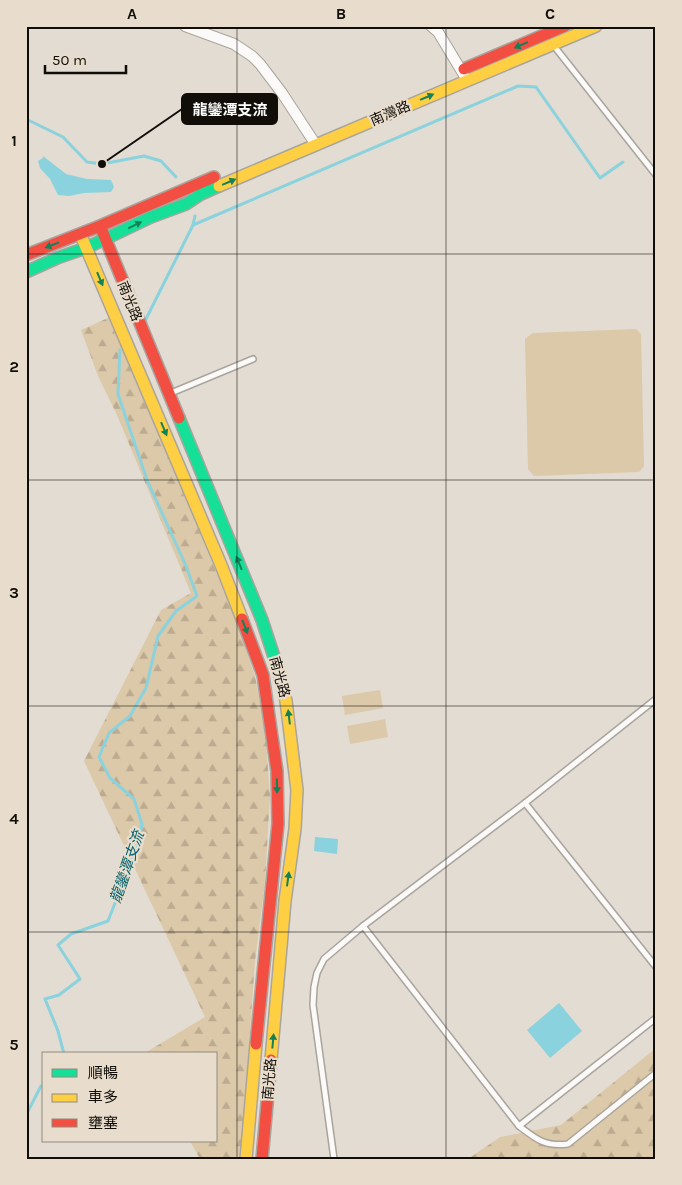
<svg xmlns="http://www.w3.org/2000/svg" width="682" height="1185" font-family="Karla,'Noto Sans TC',sans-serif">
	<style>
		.grass { fill: #dcc9a9 }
		.forest { fill: url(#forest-firs) }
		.water { fill: #8ad2dd }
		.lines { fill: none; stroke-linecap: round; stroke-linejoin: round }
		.stream { stroke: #8ad2dd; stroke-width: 3 }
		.lane-casing { stroke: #a9a49d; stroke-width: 8 }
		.street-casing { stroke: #a9a49d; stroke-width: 12 }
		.fast-casing { stroke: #a9a49d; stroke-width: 14 }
		.slow-casing { stroke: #a9a49d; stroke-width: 14 }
		.jam-casing { stroke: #a9a49d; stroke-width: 14 }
		.lane { stroke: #fbfaf8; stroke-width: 5 }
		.street { stroke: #fbfaf8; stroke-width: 10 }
		.fast { stroke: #16e098; stroke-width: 11 }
		.slow { stroke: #ffcf43; stroke-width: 11 }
		.jam { stroke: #f24e42; stroke-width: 11 }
		.oneway { fill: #148157 }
		.grid { fill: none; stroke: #110d08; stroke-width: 1; stroke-opacity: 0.55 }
		.labels { text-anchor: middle; stroke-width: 4.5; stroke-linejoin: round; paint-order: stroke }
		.street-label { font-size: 14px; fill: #110d08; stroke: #e8ddcc }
		.water-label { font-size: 15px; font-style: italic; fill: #066371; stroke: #e8ddcc }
		.leader { fill: none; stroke: #110d08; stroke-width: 2 }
		.callout-dot { fill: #110d08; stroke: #e8ddcc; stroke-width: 2 }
		.callout { fill: #110d08; stroke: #110d08; stroke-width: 2 }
		.callout-label { font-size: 15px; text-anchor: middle; font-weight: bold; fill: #fff }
		.neatline { fill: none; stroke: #110d08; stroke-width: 2 }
		.grid-label { font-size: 16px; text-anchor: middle; font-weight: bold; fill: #110d08 }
	</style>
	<defs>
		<pattern id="forest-firs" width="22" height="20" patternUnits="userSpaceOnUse" patternTransform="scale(1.25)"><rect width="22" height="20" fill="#dcc9a9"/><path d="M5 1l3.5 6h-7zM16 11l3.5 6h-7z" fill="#bcab90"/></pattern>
	</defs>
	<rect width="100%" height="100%" fill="#e2dcd2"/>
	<g class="grass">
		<path d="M636,329l5,5 3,132 -5,6 -105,4 -6,-7 -3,-130 8,-6z"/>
		<path d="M380,690l3,18 -38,7 -3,-19z"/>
		<path d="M385,719l3,18 -38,7 -3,-18z"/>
	</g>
	<g class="forest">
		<path d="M110,317l125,300 20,59 10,51 5,68 -5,88 -10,78 -14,198h-41l-10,-18h26v-87h-73l62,-37 -121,-256 77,-151 30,-17 -74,-178 -19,-39 -17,-46z"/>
		<path d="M656,1048v111h-188l32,-22 61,-12z"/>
	</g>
	<g class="water">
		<path d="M43,156l23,18 21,5 24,1 3,7 -3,5 -27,1 -15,3 -11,-1 -8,-16 -10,-11 -2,-7 5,-3z"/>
		<path d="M315,837l23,2 -1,15 -23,-3z"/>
		<path d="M559,1003l23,28 -32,27 -23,-28z"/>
	</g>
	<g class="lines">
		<g class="stream">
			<path d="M26,119l37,18 24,25 15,2 42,-8 17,5 15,16"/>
			<path d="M193,225l325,-139 18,1 64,91 23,-16"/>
			<path d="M146,319l47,-94 2,-9"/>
			<path d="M64,1054l-6,-23 -13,-32 14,-4 21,-16 -22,-34 13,-11 37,-13 30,-76 4,-21 -8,-25 -24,-21 -11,-21 10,-24 21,-17 16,-28 12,-52 18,-25 21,-15 -11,-30 -39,-86 -29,-86 2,-44"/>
			<path d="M26,1115l15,-29 3,-2"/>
		</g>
		<g class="lane-casing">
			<g id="lane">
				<path d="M554,46l102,129"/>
				<path d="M171,393l82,-34"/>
				<path d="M525,803l131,164"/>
				<path d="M363,926l156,200c17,13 26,21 49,18l88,-71"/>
				<path d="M519,1126l137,-108"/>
				<path d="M334,1159l-21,-154 1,-18 3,-14 7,-14 39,-33 162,-123 131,-104"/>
			</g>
		</g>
		<g class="street-casing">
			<g id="street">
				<path d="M185,26l49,18 18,12 8,8 22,29 34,52"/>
				<path d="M431,26l7,6 26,43"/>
			</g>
		</g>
		<g class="fast-casing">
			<g id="fast">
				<path d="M26,272l31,-14 29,-10 65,-31 35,-13 15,-10 18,-8"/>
				<path d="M179,418l83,202 18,55"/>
			</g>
		</g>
		<g class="slow-casing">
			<g id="slow">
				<path d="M219,186l377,-160"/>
				<path d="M82,238l139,327 21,54"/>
				<path d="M271,1060l14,-159 10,-72 2,-39 -11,-89 -6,-26"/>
				<path d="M246,1159l10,-115"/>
			</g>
		</g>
		<g class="jam-casing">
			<g id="jam">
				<path d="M464,69l101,-43"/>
				<path d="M101,228l78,190"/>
				<path d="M26,255l74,-29 114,-49"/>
				<path d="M242,619l21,56 14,96 1,53 -22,220"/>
				<path d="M262,1159l9,-99"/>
			</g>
		</g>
		<use href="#lane" class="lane"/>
		<use href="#street" class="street"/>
		<use href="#fast" class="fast"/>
		<use href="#slow" class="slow"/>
		<use href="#jam" class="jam"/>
	</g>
	<defs><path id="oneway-solid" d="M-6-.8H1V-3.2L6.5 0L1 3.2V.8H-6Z" transform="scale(1.25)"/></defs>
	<g class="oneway">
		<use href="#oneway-solid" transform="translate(521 45) rotate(157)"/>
		<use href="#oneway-solid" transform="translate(427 97) rotate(-23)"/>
		<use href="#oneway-solid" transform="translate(229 182) rotate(-23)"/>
		<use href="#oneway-solid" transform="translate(135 225) rotate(-26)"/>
		<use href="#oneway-solid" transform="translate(52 245) rotate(159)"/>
		<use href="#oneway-solid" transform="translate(100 279) rotate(67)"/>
		<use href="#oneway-solid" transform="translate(164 429) rotate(67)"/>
		<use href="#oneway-solid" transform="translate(239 563) rotate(-112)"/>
		<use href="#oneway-solid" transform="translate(245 627) rotate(69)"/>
		<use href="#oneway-solid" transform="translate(289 717) rotate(-97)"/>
		<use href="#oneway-solid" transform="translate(277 786) rotate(89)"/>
		<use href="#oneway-solid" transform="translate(288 879) rotate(-82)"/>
		<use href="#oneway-solid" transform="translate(273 1041) rotate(-85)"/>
	</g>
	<path class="grid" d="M237,26v1133M446,26v1133M26,254h630M26,480h630M26,706h630M26,932h630"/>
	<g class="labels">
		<g class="street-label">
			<text transform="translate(390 113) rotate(-23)" y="5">南灣路</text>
			<text transform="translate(130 301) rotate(68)" y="5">南光路</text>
			<text transform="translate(280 677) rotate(75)" y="5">南光路</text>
			<text transform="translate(269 1079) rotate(-85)" y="5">南光路</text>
		</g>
		<g class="water-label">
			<text transform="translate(127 867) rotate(-71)" y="5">龍鑾潭支流</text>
		</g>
	</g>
	<path class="leader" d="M102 164L182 109"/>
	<circle class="callout-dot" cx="102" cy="164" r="5"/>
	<rect class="callout" x="182" y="94" width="95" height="30" rx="5"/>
	<g class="callout-label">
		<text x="230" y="115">龍鑾潭支流</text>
	</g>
	<rect width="682" height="1185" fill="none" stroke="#e8ddcc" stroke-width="55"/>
	<rect x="42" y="1052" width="175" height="90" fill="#e8ddcc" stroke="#928a7e"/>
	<rect x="52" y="1069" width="25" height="8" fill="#16e098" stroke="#928a7e"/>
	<text x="88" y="1078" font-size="15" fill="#110d08">順暢</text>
	<rect x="52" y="1094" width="25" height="8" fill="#ffcf43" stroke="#928a7e"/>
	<text x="88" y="1102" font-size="15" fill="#110d08">車多</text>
	<rect x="52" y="1119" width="25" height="8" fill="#f24e42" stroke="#928a7e"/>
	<text x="88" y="1128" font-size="15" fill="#110d08">壅塞</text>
	<path d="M45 65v8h81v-8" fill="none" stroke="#110d08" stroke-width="2.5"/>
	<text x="52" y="65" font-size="15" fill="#110d08" stroke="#e8ddcc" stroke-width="4" paint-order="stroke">50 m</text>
	<rect x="28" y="28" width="626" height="1130" class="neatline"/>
	<g class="grid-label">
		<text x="132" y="19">A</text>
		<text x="341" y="19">B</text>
		<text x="550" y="19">C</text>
		<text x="14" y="146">1</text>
		<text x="14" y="372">2</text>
		<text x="14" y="598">3</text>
		<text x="14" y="824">4</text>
		<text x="14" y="1050">5</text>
	</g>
</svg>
